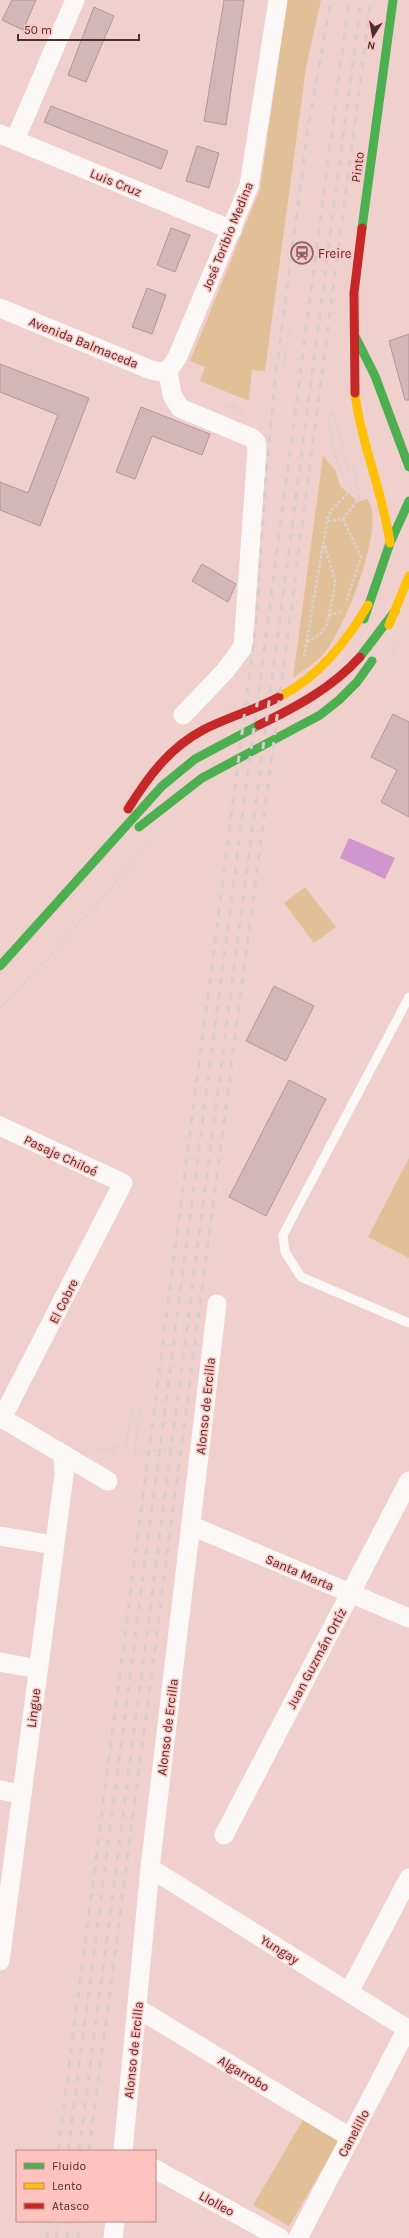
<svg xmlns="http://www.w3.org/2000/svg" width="409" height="2238" font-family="Karla,sans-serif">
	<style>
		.green { fill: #e1c098 }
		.water { fill: #d296ce }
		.building { fill: #d2b6b8; stroke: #b19698 }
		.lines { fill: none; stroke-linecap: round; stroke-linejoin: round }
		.path { stroke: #dbd1d0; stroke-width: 2.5; stroke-dasharray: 3 2; stroke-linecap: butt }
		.lane { stroke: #fdf8f8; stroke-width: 9 }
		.street { stroke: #fdf8f8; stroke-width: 19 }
		.fast { stroke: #4caf50; stroke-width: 9 }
		.slow { stroke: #ffc107; stroke-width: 9 }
		.jam { stroke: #c62828; stroke-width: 9 }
		.rail { stroke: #d7cdcd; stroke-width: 3; stroke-dasharray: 7 7; stroke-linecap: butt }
		.labels { text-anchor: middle; stroke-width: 3; stroke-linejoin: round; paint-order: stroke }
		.street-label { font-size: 13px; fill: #4c2f2e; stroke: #fec3bf }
		.poi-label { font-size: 13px; fill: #4c2f2e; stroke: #fec3bf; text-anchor: start }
	</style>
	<rect width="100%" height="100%" fill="#f0d0cd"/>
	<g class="green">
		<path d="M287,0h34l-15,68 -41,303 -13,-1 -3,31 -49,-20 5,-14 -15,-6 70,-172z"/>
		<path d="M323,456l13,15 4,15 18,16 9,-3c21,25 -24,135 -45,157 -8,8 -20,15 -29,22z"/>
		<path d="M305,887l31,40 -22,16 -30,-40z"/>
		<path d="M409,1158v100l-41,-21z"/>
		<path d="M303,2120l36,21 -50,85 -36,-21z"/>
	</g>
	<path class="water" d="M349,838l46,20 -10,21 -45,-21z"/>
	<g class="building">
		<path d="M12,0h24l-13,30 -21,-10z"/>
		<path d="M224,0h20l-18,125 -22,-4z"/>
		<path d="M94,7l20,9 -28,66 -18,-7z"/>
		<path d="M51,106l117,45 -7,18 -117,-47z"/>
		<path d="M197,146l22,7 -10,35 -23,-7z"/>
		<path d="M171,228l19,7 -15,37 -18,-7z"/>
		<path d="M147,288l19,7 -14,39 -20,-7z"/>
		<path d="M409,334v66h-4l-16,-59z"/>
		<path d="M0,364l89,34 -49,128 -40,-16v-28l28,11 30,-78 -58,-23z"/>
		<path d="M141,407l69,27 -8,21 -50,-19 -17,43 -19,-7z"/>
		<path d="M202,564l34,20 -8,18 -36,-21z"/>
		<path d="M393,714l16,8v95l-28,-15 16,-32 -26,-13z"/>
		<path d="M274,986l40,20 -28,55 -40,-20z"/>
		<path d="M289,1080l37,19 -60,117 -37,-19z"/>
	</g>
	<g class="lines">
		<g class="path">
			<path d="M284,365l5,-36"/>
			<path d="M222,405l23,5"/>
			<path d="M330,414l3,1 16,56 5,-1 6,27c-20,-16 -33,-58 -30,-83z"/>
			<path d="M343,519l18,38 -15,45"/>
			<path d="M328,521l15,-2 17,-22"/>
			<path d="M329,616l12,-5"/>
			<path d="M307,642l13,-8 7,-10 7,-33 1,-10 -11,-38"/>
			<path d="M304,657l24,-141 3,-5 20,-21"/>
			<path d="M390,658l9,-17"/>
			<path d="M0,1009l87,-94 62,-71"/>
			<path d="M94,1454l7,-7 12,5 3,-6 6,2 4,-2 6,-37 3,-1 4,1v3l-4,43 48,-10"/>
		</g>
		<path class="lane" d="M409,997l-126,238 2,17 16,25 108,46"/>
		<g class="street">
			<path d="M0,134l232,96"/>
			<path d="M15,140l60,-140"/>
			<path d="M0,308l151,62 10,2 7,-1"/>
			<path d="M168,371l4,24 8,13 72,30 4,4 1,8 -14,197 -18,24 -42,44"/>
			<path d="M168,371l9,-13 72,-172 29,-186"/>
			<path d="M0,1126l123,57 -121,235"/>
			<path d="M0,1417l108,64"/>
			<path d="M192,1526l217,92"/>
			<path d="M0,1536l54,9"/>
			<path d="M0,1662l38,7"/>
			<path d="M0,1790l22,4"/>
			<path d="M224,1835l185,-354"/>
			<path d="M150,1868l259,162"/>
			<path d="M0,1961l64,-486 -1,-19"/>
			<path d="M349,1992l60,-114"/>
			<path d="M137,2008l214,130"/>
			<path d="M123,2151l27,-283 67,-564"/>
			<path d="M155,2169l125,69"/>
			<path d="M113,2238l2,-17"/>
			<path d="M298,2238l109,-209"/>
		</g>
		<g class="fast">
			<path d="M362,228l31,-228"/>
			<path d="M356,338l19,38 34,91"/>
			<path d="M364,619l26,-76 19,-42"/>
			<path d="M360,657l35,-46"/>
			<path d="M139,827l63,-49 118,-63 19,-15 18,-18 15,-21"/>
			<path d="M0,966l162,-180 33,-27 64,-34"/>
		</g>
		<g class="slow">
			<path d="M355,393c6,51 28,99 35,150"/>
			<path d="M389,625l20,-49"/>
			<path d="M279,697c40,-20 67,-55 89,-92"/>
		</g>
		<g class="jam">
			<path d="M355,393l-1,-100 8,-65"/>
			<path d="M259,725c37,-18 73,-37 101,-68"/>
			<path d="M128,809c20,-32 41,-61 75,-79 25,-13 52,-20 76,-33"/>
		</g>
		<g class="rail">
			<path d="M58,2151l198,-1526 10,-148 9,-96 33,-253 23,-128"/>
			<path d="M68,2151l281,-2151"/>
			<path d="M79,2151l282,-2151"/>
			<path d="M89,2151l282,-2151"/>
			<path d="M47,2238l2,-17"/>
			<path d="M56,2238l3,-17"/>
			<path d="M67,2238l3,-17"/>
			<path d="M78,2238l2,-17"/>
		</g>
	</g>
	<defs>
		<g id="station-ring" transform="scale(1.15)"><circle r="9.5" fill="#fec3bf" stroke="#856766" stroke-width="1.5"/><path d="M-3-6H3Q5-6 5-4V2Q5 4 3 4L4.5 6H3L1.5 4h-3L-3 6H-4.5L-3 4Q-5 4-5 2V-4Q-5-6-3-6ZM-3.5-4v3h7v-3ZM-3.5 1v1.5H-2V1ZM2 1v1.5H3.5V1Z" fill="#856766"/></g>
	</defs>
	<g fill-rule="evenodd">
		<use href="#station-ring" x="302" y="253"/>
	</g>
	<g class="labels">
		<g class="street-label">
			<text transform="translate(357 167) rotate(-82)" y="5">Pinto</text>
			<text transform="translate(116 182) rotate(22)" y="5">Luis Cruz</text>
			<text transform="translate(227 236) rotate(-68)" y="5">José Toribio Medina</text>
			<text transform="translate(84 342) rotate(22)" y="5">Avenida Balmaceda</text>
			<text transform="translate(61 1155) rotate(25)" y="5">Pasaje Chiloé</text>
			<text transform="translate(63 1301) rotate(-63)" y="5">El Cobre</text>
			<text transform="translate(205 1406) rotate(-84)" y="5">Alonso de Ercilla</text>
			<text transform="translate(300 1572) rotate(23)" y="5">Santa Marta</text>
			<text transform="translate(316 1658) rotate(-62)" y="5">Juan Guzmán Ortíz</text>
			<text transform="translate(33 1708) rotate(-83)" y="5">Lingue</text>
			<text transform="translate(167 1727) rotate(-83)" y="5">Alonso de Ercilla</text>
			<text transform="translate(280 1949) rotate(32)" y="5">Yungay</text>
			<text transform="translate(133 2050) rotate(-84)" y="5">Alonso de Ercilla</text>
			<text transform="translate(244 2073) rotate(31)" y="5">Algarrobo</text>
			<text transform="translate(353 2133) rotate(-62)" y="5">Canelillo</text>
			<text transform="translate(217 2203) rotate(29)" y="5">Llolleo</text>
		</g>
		<g class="poi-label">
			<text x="318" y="258">Freire</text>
		</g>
	</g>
	<rect x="16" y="2150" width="140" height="72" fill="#fec3bf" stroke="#b78885"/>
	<rect x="24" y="2163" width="20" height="6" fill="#4caf50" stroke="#b78885"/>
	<text x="52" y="2170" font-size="12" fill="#4c2f2e">Fluido</text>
	<rect x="24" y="2183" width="20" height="6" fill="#ffc107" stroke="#b78885"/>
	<text x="52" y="2190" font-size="12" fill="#4c2f2e">Lento</text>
	<rect x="24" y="2203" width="20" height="6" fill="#c62828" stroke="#b78885"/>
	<text x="52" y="2210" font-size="12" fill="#4c2f2e">Atasco</text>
	<g transform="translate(373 36) rotate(191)" stroke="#fec3bf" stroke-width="3" paint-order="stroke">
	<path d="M0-3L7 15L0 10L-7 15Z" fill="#4c2f2e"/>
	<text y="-6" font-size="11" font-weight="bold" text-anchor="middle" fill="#4c2f2e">N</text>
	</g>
	<path d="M18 34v6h121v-6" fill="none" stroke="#4c2f2e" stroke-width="2"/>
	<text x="24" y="34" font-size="12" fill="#4c2f2e" stroke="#fec3bf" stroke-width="3" paint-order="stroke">50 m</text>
</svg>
